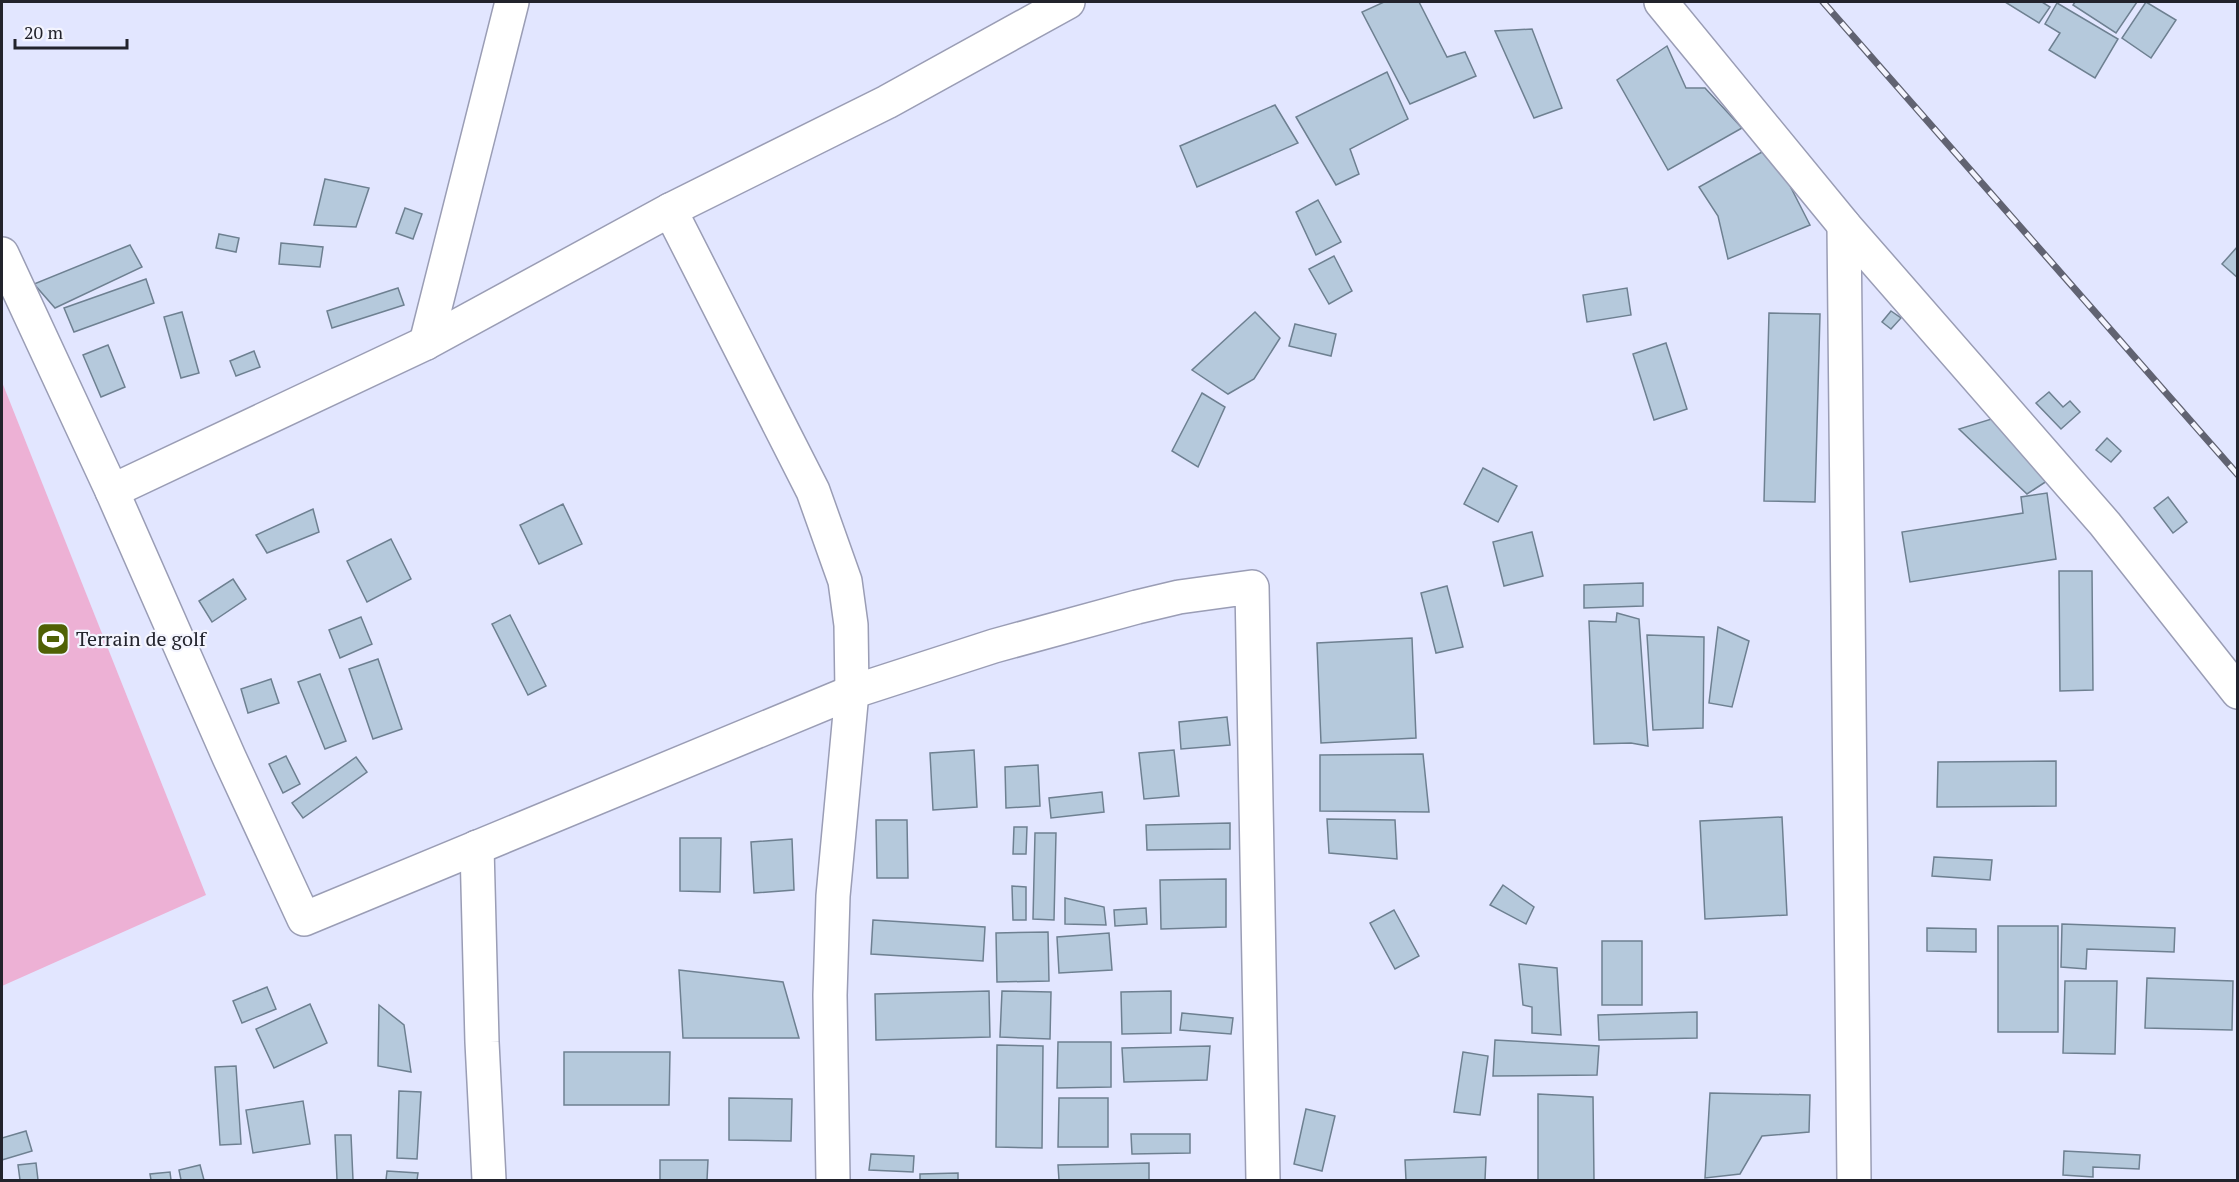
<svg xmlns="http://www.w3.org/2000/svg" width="2239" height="1182" font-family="'PT Serif',serif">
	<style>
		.pitch { fill: #edb1d5 }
		.building { fill: #b5c9dc; stroke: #6e8091; stroke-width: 1.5 }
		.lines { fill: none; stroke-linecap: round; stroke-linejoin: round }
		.minor-casing { stroke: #9a9db5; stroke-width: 36 }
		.minor { stroke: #fff; stroke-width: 33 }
		.rail-casing { stroke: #616372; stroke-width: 7 }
		.rail { stroke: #f3f4fe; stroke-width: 4.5; stroke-dasharray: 14; stroke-linecap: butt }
		.labels { text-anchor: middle; stroke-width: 4.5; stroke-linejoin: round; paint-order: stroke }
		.poi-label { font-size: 20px; fill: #22232c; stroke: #f3f4fe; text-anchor: start }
	</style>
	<rect width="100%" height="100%" fill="#e2e6ff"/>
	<path class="pitch" d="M2,382l204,513 -204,91z"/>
	<g class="building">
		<path d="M1384,2h35l28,55 18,-5 11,24 -66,28 -48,-92z"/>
		<path d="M2005,2h37l8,5 -11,16z"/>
		<path d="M2075,2h62l-21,31 -43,-28z"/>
		<path d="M2146,2l30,18 -25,38 -29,-20z"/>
		<path d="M2057,3l61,36 -23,39 -46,-28 11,-17 -15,-9z"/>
		<path d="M1532,29l30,79 -28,10 -39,-87z"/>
		<path d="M1667,46l19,42h19l37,40 -74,42 -51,-90z"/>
		<path d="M1387,72l21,47 -58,30 9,25 -23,11 -40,-68z"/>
		<path d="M1275,105l23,38 -101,44 -17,-41z"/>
		<path d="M1762,152l26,30 22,43 -82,34 -10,-43 -19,-29z"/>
		<path d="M325,179l44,9 -13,39 -42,-2z"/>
		<path d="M1318,200l23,42 -25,13 -20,-43z"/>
		<path d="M405,208l17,6 -9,25 -17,-6z"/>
		<path d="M219,234l20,4 -3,14 -20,-4z"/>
		<path d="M281,243l42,4 -3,20 -41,-3z"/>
		<path d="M130,245l12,22 -87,41 -21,-24z"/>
		<path d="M2238,246v32l-16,-14z"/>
		<path d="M1334,256l18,35 -23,13 -20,-35z"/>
		<path d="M146,279l8,24 -80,29 -10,-24z"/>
		<path d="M398,288l6,17 -72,23 -5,-17z"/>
		<path d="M1627,288l4,27 -44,7 -4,-27z"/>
		<path d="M1891,311l10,7 -10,11 -9,-7z"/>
		<path d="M182,312l17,61 -18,5 -17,-61z"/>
		<path d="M1255,312l25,26 -26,41 -26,15 -36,-24z"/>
		<path d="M1769,313l51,1 -5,188 -51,-1z"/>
		<path d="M1295,324l41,10 -5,22 -42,-10z"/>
		<path d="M1666,343l21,66 -33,11 -21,-66z"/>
		<path d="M108,345l17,42 -24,10 -18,-42z"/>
		<path d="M254,351l6,16 -24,9 -6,-15z"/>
		<path d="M2049,392l14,15 7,-6 10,11 -19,17 -25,-26z"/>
		<path d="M1202,393l23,14 -27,60 -26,-16z"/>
		<path d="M2001,416l49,63 -23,15 -68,-65z"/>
		<path d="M2107,438l14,13 -10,11 -15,-12z"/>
		<path d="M1483,468l34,18 -19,36 -34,-18z"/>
		<path d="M2047,493l9,66 -146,23 -8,-50 121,-19 -2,-16z"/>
		<path d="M2168,497l19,25 -14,11 -19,-25z"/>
		<path d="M563,504l19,40 -43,20 -19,-39z"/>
		<path d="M313,509l6,23 -52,21 -11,-18z"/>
		<path d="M1532,532l11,44 -39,10 -11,-44z"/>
		<path d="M391,539l20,40 -44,23 -20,-41z"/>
		<path d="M2059,571h33l1,119 -33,1z"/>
		<path d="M233,579l13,20 -34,23 -13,-21z"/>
		<path d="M1643,583v23l-59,2v-23z"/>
		<path d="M1447,586l16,61 -27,6 -15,-60z"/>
		<path d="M1617,613l22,6 9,127 -17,-3 -37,1 -5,-123 27,1z"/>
		<path d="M510,615l36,71 -18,9 -36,-71z"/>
		<path d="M361,617l11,27 -32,14 -11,-28z"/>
		<path d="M1718,627l31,14 -17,66 -23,-4z"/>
		<path d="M1647,635l57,2 -1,91 -50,2z"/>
		<path d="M1412,638l4,100 -95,5 -4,-100z"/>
		<path d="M378,659l24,70 -29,10 -24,-70z"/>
		<path d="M320,674l26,67 -21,8 -27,-67z"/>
		<path d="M271,679l8,24 -31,10 -7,-24z"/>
		<path d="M1227,717l3,28 -49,4 -2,-27z"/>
		<path d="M974,750l3,57 -44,3 -3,-57z"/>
		<path d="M1174,750l5,46 -35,3 -5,-46z"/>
		<path d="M1423,754l6,58 -109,-1v-56z"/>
		<path d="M286,756l14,28 -17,9 -14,-29z"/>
		<path d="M356,757l11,15 -64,46 -11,-15z"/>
		<path d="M2056,761v45l-119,1 1,-45z"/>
		<path d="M1038,765l2,41 -34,2 -1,-41z"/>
		<path d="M1102,792l2,20 -53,6 -2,-20z"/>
		<path d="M1782,817l5,98 -82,4 -5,-98z"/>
		<path d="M1327,819l68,1 2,39 -68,-6z"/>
		<path d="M876,820h31l1,58h-31z"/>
		<path d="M1230,823v26l-83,1 -1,-25z"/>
		<path d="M1014,827h13l-1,27h-13z"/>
		<path d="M1035,833h21l-2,87 -21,-1z"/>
		<path d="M680,838h41l-1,54 -40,-1z"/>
		<path d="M792,839l2,51 -40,3 -3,-51z"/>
		<path d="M1934,857l58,3 -2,20 -58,-4z"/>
		<path d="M1226,879v48l-65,2 -1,-49z"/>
		<path d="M1503,885l31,22 -8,17 -36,-19z"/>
		<path d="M1012,886l14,1v33h-13z"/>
		<path d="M1065,898l39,9 2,18 -41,-1z"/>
		<path d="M1146,908l1,16 -32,2 -1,-16z"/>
		<path d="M1394,910l25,46 -24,13 -25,-46z"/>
		<path d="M873,920l112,7 -2,34 -112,-7z"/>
		<path d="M2062,924l113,4 -1,24 -87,-3 -1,20 -25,-2z"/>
		<rect x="1998" y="926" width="60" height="106"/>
		<path d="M1927,928l49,1v23l-49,-1z"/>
		<path d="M1048,932l1,49 -52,1 -1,-49z"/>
		<path d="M1109,933l3,37 -53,3 -2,-36z"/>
		<rect x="1602" y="941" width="40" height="64"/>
		<path d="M1519,964l38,4 4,67 -29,-2v-26l-9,-2z"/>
		<path d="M679,970l104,12 16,56h-116z"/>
		<path d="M2147,978l86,3 -1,49 -87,-2z"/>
		<path d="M2065,981h52l-2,73 -52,-1z"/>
		<path d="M267,987l9,22 -34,14 -9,-22z"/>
		<path d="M989,991l1,46 -114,3 -1,-46z"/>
		<path d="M1002,991l49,1 -1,47 -50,-2z"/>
		<path d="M1171,991v42l-49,1 -1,-42z"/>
		<path d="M310,1004l17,39 -53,25 -18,-39z"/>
		<path d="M379,1005l25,20 7,47 -33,-6z"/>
		<path d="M1697,1012v26l-98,2 -1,-25z"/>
		<path d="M1182,1013l51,5 -2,16 -51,-4z"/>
		<path d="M1495,1040l104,6 -2,29 -104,1z"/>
		<path d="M1058,1042h53v45l-54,1z"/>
		<path d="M997,1045l46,1 -1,102 -46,-1z"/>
		<path d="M1210,1046l-3,34 -83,2 -2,-34z"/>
		<path d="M564,1052h106l-1,53h-105z"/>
		<path d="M1463,1052l25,4 -8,59 -26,-3z"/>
		<path d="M236,1066l5,78 -21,1 -5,-78z"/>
		<path d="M399,1091l22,1 -4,67 -20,-1z"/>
		<path d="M1710,1093l100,2 -1,37 -47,4 -22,38 -35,4z"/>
		<path d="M1538,1094l55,3 1,83h-56z"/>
		<path d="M729,1098l63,1 -1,42 -62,-1z"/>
		<path d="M1059,1098h49v49h-50z"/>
		<path d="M303,1101l7,43 -57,9 -7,-43z"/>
		<path d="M1306,1109l29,7 -13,55 -28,-7z"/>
		<path d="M26,1131l6,20 -30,9v-22z"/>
		<path d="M1131,1134h59v19l-58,1z"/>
		<path d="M335,1135h16l2,45h-16z"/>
		<path d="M2064,1151l76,4 -1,14 -46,-2v10l-30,-2z"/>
		<path d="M871,1154l43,2 -1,16 -44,-2z"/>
		<path d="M1486,1157l-1,23h-79l-1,-20z"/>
		<path d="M660,1160h48l-1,20h-47z"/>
		<path d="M36,1163l2,17h-18l-2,-15z"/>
		<path d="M1149,1163v17h-90l-1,-15z"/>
		<path d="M200,1165l4,15h-23l-2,-10z"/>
		<path d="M387,1171l31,2 -1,7h-31z"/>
		<path d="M170,1172l1,8h-20l-1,-6z"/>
		<path d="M958,1173v7h-38v-6z"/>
	</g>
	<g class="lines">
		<g class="minor-casing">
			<g id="minor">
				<path d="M1661,2l183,223 261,299 133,168"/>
				<path d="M670,210l143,281 32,90 6,44 1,67 -19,204 -3,99 3,185"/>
				<path d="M1844,225l10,955"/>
				<path d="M2,254l110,237 117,266 75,162 548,-227 142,-46 143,-39 42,-10 73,-10 11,593"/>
				<path d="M426,343l86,-341"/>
				<path d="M112,491l314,-148 244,-133 217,-108 181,-100"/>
				<path d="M477,847l5,195 7,138"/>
			</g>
		</g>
		<use href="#minor" class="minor"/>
		<g class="rail-casing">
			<path id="rail" d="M1823,2l415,473"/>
		</g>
		<use href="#rail" class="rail"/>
	</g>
	<defs>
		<g id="stadium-square" transform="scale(1.725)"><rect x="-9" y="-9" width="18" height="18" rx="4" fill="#506105" stroke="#f3f4fe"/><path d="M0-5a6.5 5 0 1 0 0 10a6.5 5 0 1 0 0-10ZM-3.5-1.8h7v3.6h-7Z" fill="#fff"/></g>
	</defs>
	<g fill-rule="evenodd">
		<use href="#stadium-square" x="53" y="639"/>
	</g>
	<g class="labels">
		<g class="poi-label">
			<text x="76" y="646">Terrain de golf</text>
		</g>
	</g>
	<rect width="2239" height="1182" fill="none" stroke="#22232c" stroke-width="6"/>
	<path d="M15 39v9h112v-9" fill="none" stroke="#22232c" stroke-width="3"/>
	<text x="24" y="39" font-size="18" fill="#22232c" stroke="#f3f4fe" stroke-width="4.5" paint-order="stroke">20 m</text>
</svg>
